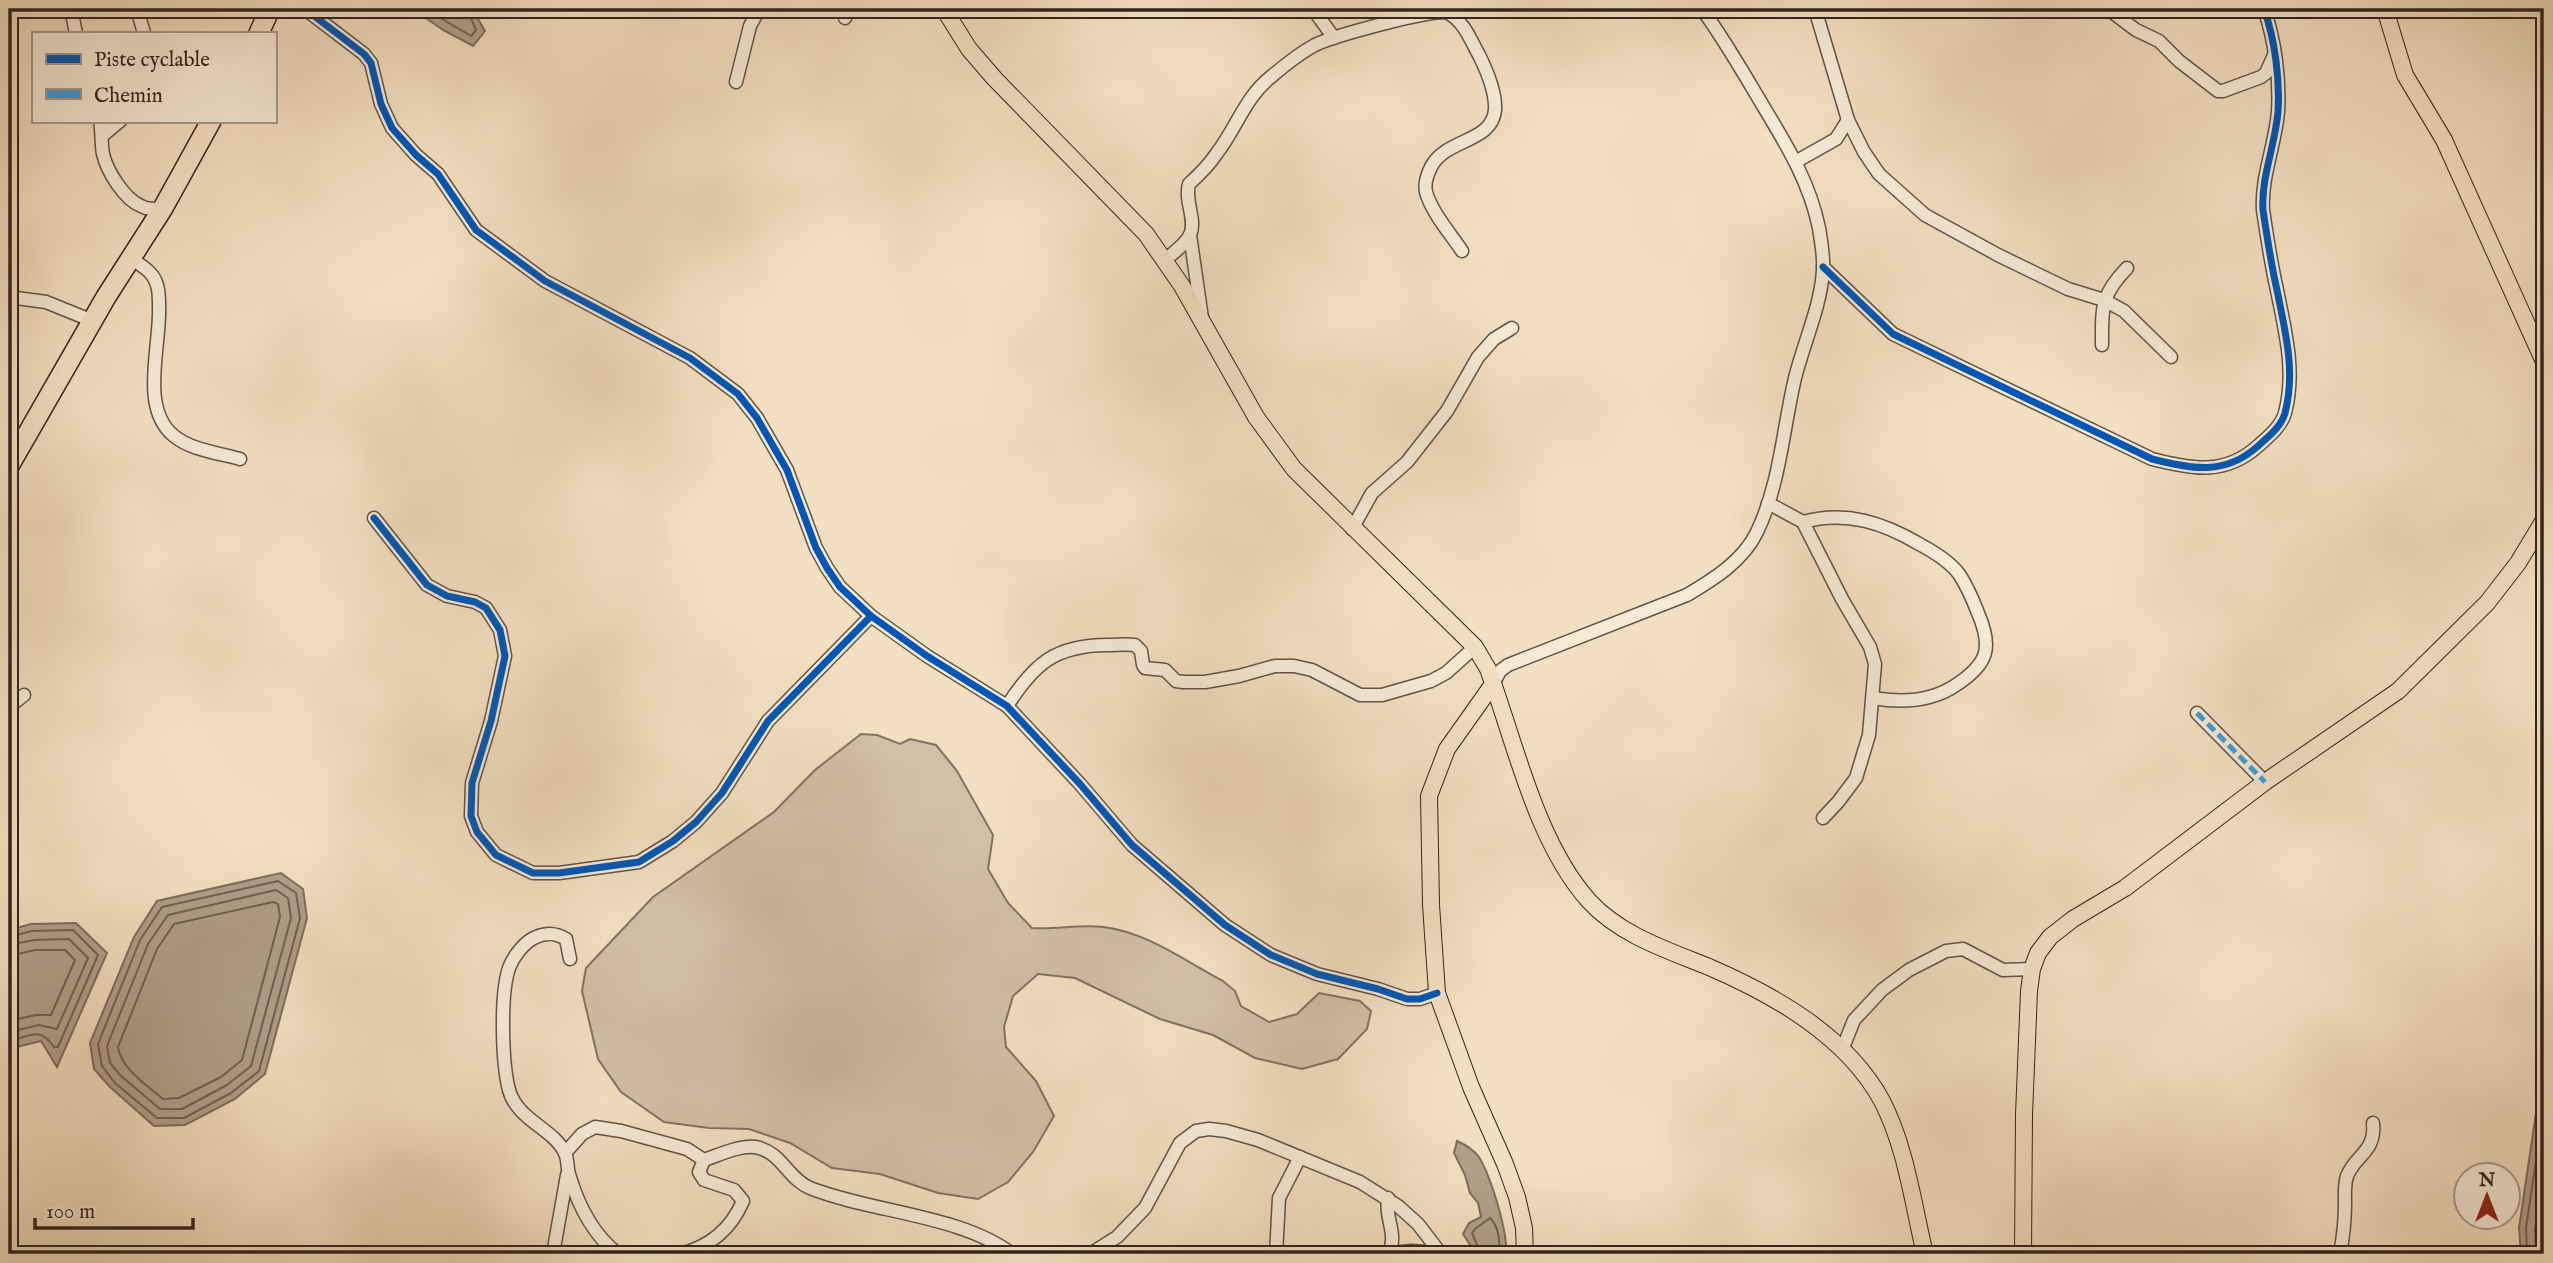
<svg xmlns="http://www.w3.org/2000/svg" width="2553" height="1263" font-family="'IM FELL English',serif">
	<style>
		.green { fill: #d2c0a6; stroke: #817262; stroke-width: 2 }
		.water { fill: #b1a08a; stroke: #7d6e5f; stroke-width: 2 }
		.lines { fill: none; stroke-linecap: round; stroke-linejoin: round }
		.shore { stroke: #706254; stroke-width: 2 }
		.minor-casing { stroke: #615347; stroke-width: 15 }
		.major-casing { stroke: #30241e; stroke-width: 18 }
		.highway-casing { stroke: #30241e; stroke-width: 22 }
		.minor { stroke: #f7ebd7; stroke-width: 12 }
		.major { stroke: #f3e0c2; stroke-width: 16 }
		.highway { stroke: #f3e0c2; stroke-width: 19 }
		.quiet { stroke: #3e9ce0; stroke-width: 5; stroke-dasharray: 10 5; stroke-linecap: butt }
		.cycleway-casing { stroke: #f7ebd7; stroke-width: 11 }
		.cycleway { stroke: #0057b8; stroke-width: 7 }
	</style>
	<rect width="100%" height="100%" fill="#f3e0c2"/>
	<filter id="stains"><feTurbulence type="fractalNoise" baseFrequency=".00286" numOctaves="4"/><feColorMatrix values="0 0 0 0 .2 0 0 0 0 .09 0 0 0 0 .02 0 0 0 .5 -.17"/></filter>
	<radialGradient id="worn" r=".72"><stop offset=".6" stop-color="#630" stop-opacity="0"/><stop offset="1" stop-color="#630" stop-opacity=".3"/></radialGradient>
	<path class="green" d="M861,734l16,1 23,9 10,-5 26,6 21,26 36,64 -5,34 20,34 24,25c23,2 48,-4 71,-1 44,5 82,34 120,54l12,10 6,15 28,16 28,-8 22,-21 41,8 11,10 -4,18 -29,30 -36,10 -47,-11 -42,-23 -53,-16 -85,-41 -37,-4 -25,22 -9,31 2,20 30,34 18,35 -21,36 -25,30 -30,17 -40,-6 -58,-19 -48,-6 -42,-25 -41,-14 -40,-1 -45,-6 -43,-30 -23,-33 -16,-68 4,-23 67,-71 121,-85 41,-42z"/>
	<g class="water">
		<path d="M413,9h59l13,22 -12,15 -30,-16z"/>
		<path d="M281,873l22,16 4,29 -42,156 -30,25 -50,26 -31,1 -44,-39 -16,-18 -4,-26 44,-106 23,-36z"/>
		<path d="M76,923l31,30 -50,114 -16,-26 -32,8v-119l22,-6z"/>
		<path d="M2544,1059v195h-23l-2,-26z"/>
		<path d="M1457,1141c9,4 16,8 22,16 12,20 29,75 27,97h-30l-13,-20 6,-11 12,-6 -3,-14 -8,-10 -5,-18 -11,-22z"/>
	</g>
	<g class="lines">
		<g class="shore">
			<path d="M425,9l46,27 5,-6 -9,-21"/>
			<path d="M278,881l18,12 4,25 -41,153 -28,22 -47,25h-27l-42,-35 -13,-17 -4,-22 42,-104 22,-33z"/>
			<path d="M276,890l12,8 3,20 -40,148 -24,19 -45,24h-22l-39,-33 -11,-13 -3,-17 41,-102 20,-29z"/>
			<path d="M273,902l5,2 2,13 -38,143 -21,17 -42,21 -16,1c-16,-14 -42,-30 -45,-52l39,-98 17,-25z"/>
			<path d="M9,937l23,-6 41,-1 25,25 -40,92h-4c-14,-21 -23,-11 -45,-6"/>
			<path d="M9,945l25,-5 35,-1 19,19 -31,71 -18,-4 -30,7"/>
			<path d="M9,956l26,-6h30l10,10 -24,55h-15l-27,6"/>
			<path d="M1481,1254l-9,-21 3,-4 15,-11c9,9 10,24 9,36"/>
			<path d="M2527,1254l-1,-26 18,-121"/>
			<path d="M2536,1254l-1,-25 9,-63"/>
		</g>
		<g class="minor-casing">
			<g id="minor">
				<path d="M71,9l5,24"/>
				<path d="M137,9l7,24"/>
				<path d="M305,9l59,45 7,9 10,41 11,24 24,27 22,19 38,56 69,51 145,77 48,36 19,24 30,52 29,78 11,20 13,19 31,29 56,40 80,50 73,78 52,61 93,80 46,30 46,19 61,15 29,10h13l17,-6"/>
				<path d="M1313,9l21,29"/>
				<path d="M1815,9l33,111 16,32 15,22 46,41 73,40 70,34 36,11 20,11 47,46"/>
				<path d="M2108,9l28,21 23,11 20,20 39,30h5l38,-14 5,-4 8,-18"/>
				<path d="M845,18l2,-9"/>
				<path d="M736,82l14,-56 9,-17"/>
				<path d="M100,121c2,11 1,22 3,33 4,17 21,45 38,52 7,4 14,3 22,2"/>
				<path d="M102,136l18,-15"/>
				<path d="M1797,161l39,-22 12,-19"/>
				<path d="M1190,235l12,83"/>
				<path d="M131,258c6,5 16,10 21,17 7,9 7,21 7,31 2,40 -20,102 15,130 17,14 45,17 66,23"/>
				<path d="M1165,260c8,-7 20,-15 25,-25 7,-15 -6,-34 -1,-51 10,-9 20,-19 28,-31 20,-26 28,-56 55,-77 13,-11 28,-23 43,-31 16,-8 121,-38 133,-32 16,8 23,28 31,42 8,16 17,37 16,55 -3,33 -49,28 -64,57 -4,8 -7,16 -5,25 6,21 24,41 36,59"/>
				<path d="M1823,267l70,67 259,125c39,10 73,17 106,-13 10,-9 23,-19 27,-33 11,-42 0,-82 -8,-123 -6,-26 -10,-53 -14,-80 -2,-33 12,-64 15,-98 2,-33 -3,-72 -14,-103"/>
				<path d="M9,297l37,5 47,19"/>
				<path d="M2102,345c0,-37 -2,-49 25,-77"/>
				<path d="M1768,503l35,19 39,77 28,48 5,17 -6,71 -13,43 -18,24 -15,16"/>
				<path d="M374,518l53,67 20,11 28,6 11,6 14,22 5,26 -14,65 -19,62 -1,33 6,16 19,23 37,18h26l80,-11 34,-21 23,-19 26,-29 46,-72 103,-105"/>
				<path d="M1803,522c43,-12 81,1 118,23 13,7 29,17 38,29 8,12 14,26 19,39 15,35 10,51 -22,72 -25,17 -54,18 -83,13"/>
				<path d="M1352,529l20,-36 35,-31 40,-51 31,-54 16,-18 18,-11"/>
				<path d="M1493,684l7,-13 8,-6 179,-70c27,-16 56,-34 70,-63 23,-48 26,-103 38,-154 9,-36 26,-72 28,-108 1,-14 -2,-29 -4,-42 -11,-53 -39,-93 -66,-139 -16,-27 -32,-54 -51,-80"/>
				<path d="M1007,706c27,-42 48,-61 101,-61 9,0 18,-1 27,0l6,6 2,14 2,3 20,2 11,11 7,1h22l34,-6 36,-10h19l18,4 48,25h22l49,-14 15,-8 29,-26"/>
				<path d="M9,707l15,-12"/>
				<path d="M2197,713l68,69"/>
				<path d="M570,959l-4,-20c-10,-6 -19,-7 -30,-2 -12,5 -23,20 -27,31 -9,27 -7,95 0,122 8,30 45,39 56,63 3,6 2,15 4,21 9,31 23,60 49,80"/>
				<path d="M1842,1050l12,-30 28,-30 27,-20 37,-19 17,-2 40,21 29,-1"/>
				<path d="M565,1153l17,-19 13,-7 26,4 66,18 17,11c15,-5 36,-15 51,-13 26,4 33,32 55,41 60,24 151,27 202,66"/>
				<path d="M553,1254l14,-79"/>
				<path d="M680,1254c29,-7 51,-25 63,-53l-9,-11 -30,-10 -5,-8 5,-12"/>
				<path d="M1090,1254l27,-17 28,-29 35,-65 16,-12 13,-2 17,2 32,9 102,42 38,24 20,18 23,30"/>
				<path d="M1276,1254l3,-56 21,-41"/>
				<path d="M1384,1254l27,-3 28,2"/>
				<path d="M1388,1254c11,-19 -4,-36 0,-56"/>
				<path d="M2340,1254c3,-16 5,-33 5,-50 0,-10 -1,-18 2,-28 9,-22 29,-24 26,-53"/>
			</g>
		</g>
		<g class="major-casing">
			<g id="major">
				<path d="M944,9l25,40 25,29 152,156 36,52 74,131 38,52 181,178 13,22c27,73 48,173 101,232 31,34 78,49 120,66 65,28 138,69 173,134 24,46 31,103 43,153"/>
				<path d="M2385,9l20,66 39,65 100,222"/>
				<path d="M1493,684l-46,65 -18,47 2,109 6,88 34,94 34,77 12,33 7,31 1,26"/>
				<path d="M2023,1254l1,-139 5,-124 3,-22 6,-16 12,-16 23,-18 52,-31 140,-106 133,-91 89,-88 31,-40 26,-43"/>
			</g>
		</g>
		<g class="highway-casing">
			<g id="highway">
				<path d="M259,33l11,-24"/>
				<path d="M9,466l97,-169 57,-89 48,-87"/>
			</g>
		</g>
		<use href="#minor" class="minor"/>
		<use href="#major" class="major"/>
		<use href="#highway" class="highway"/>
		<path class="quiet" d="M2197,713l68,69"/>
		<g class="cycleway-casing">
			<g id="cycleway">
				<path d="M305,9l59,45 7,9 10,41 11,24 24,27 22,19 38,56 69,51 145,77 48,36 19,24 30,52 29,78 11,20 13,19 31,29 56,40 80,50 73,78 52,61 93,80 46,30 46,19 61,15 29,10h13l17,-6"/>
				<path d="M1823,267l70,67 259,125c39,10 73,17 106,-13 10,-9 23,-19 27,-33 11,-42 0,-82 -8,-123 -6,-26 -10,-53 -14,-80 -2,-33 12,-64 15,-98 2,-33 -3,-72 -14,-103"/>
				<path d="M374,518l53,67 20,11 28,6 11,6 14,22 5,26 -14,65 -19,62 -1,33 6,16 19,23 37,18h26l80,-11 34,-21 23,-19 26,-29 46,-72 103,-105"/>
			</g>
		</g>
		<use href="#cycleway" class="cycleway"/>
	</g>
	<rect width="2553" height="1263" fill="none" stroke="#f3e0c2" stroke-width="35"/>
	<rect x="10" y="10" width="2532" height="1242" fill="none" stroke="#30241e" stroke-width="3.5"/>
	<rect x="18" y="18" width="2518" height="1228" fill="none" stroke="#30241e" stroke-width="2"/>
	<rect x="32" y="32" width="245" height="91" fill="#f7ebd7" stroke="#a79b8d" stroke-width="2"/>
	<rect x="46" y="54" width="35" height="10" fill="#0057b8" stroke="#a79b8d" stroke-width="2"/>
	<text x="94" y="66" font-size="21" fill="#30241e">Piste cyclable</text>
	<rect x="46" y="89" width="35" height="10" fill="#3e9ce0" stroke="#a79b8d" stroke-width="2"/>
	<text x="94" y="102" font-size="21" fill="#30241e">Chemin</text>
	<g transform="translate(2487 1196)"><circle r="33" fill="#f7ebd7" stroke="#a79b8d" stroke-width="2"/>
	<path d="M0-5L12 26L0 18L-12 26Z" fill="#8f2418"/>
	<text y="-10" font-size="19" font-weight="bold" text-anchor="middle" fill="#30241e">N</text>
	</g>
	<path d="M35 1218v10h158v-10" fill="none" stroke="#30241e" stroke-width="3.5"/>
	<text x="46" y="1218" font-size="21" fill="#30241e" stroke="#f7ebd7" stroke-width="5" paint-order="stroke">100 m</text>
	<rect width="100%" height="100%" filter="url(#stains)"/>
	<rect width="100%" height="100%" fill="url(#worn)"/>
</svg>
